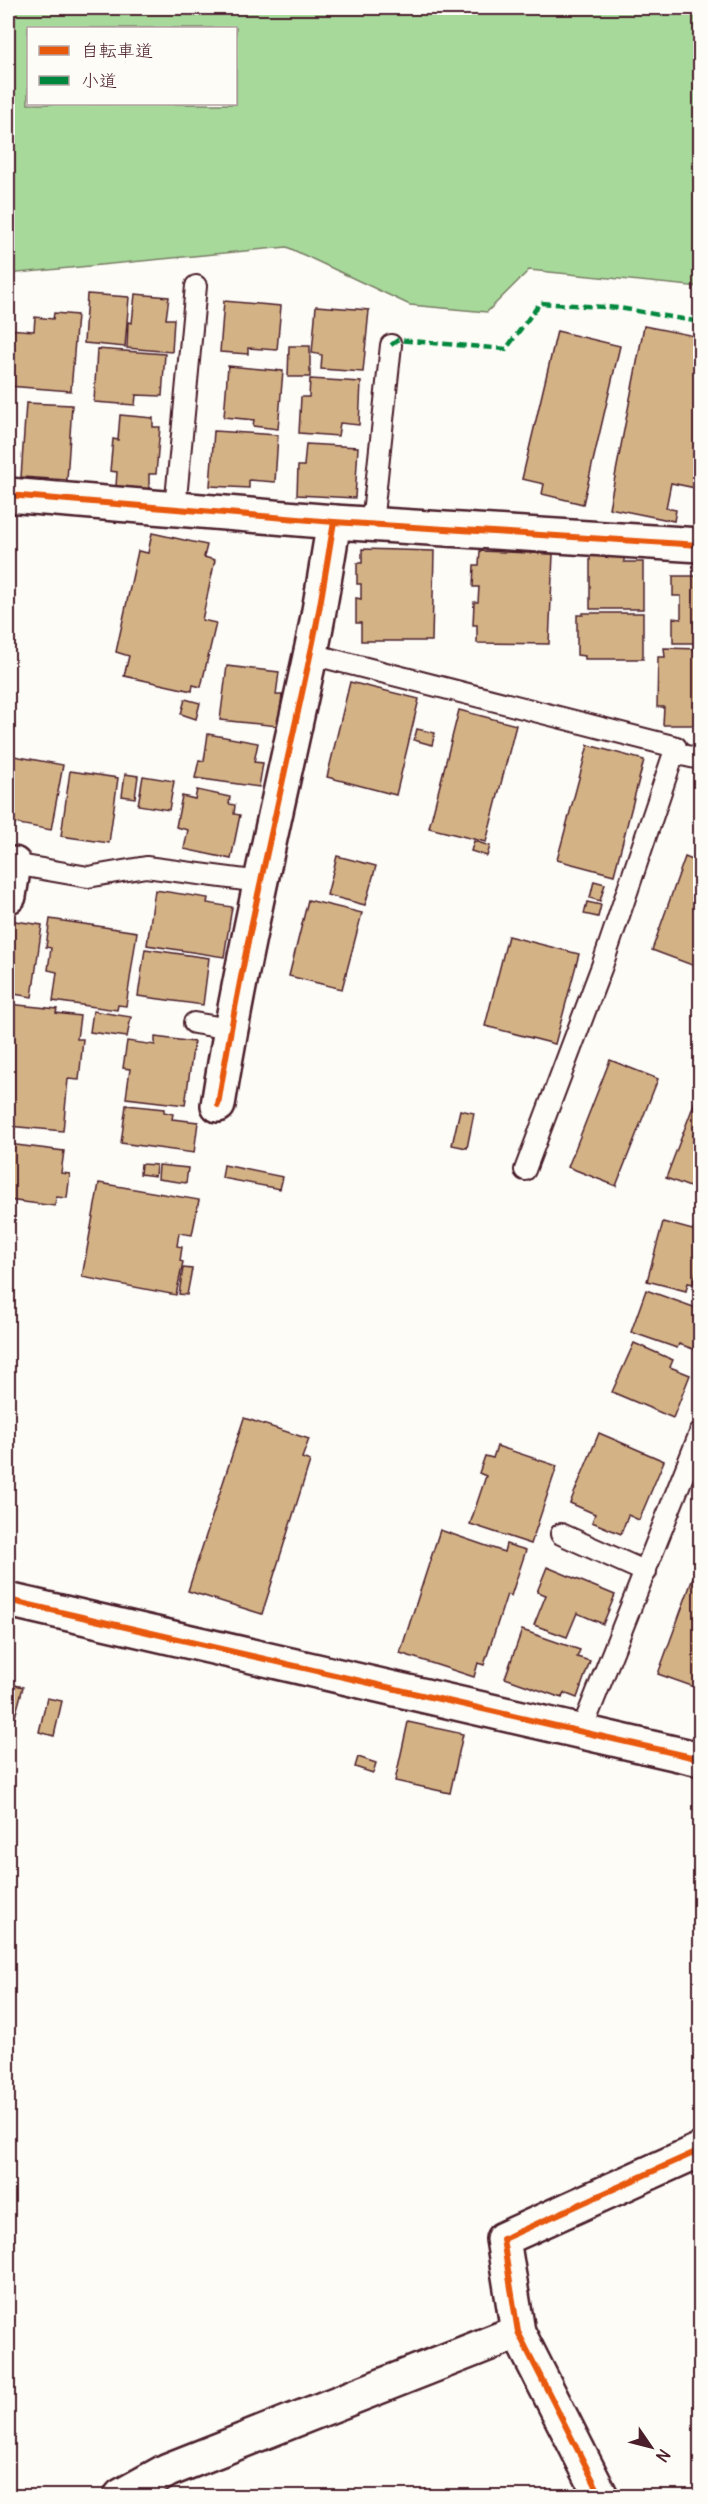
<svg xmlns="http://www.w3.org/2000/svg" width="708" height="2504" font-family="Delius,'Klee One',sans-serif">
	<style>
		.green { fill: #a7d99b; stroke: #787c63; stroke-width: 1.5; fill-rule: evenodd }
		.building { fill: #d3b286; stroke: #4a1f2b; stroke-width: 1.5 }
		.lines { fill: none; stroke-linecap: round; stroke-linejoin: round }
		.lane-casing { stroke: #4a1f2b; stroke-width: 24 }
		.street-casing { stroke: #4a1f2b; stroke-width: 38 }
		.lane { stroke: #fdfcf7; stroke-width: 20 }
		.street { stroke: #fdfcf7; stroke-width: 33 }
		.quiet { stroke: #00873e; stroke-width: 4.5; stroke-dasharray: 9 4.5; stroke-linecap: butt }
		.cycleway-casing { stroke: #fdfcf7; stroke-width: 10 }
		.cycleway { stroke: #e8590c; stroke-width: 6 }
	</style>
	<rect width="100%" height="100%" fill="#fdfcf7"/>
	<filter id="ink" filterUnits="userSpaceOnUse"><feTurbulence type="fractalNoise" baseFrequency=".0167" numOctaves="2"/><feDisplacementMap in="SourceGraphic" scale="12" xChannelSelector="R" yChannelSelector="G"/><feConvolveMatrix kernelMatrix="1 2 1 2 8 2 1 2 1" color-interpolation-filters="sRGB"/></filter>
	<g filter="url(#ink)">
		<path class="green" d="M8,8h692v279l-171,-17 -42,42 -77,-7 -123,-58 -279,27zM28,28h208v76h-208z"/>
		<g class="building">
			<path d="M87,294l42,3 -4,50 -41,-4z"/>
			<path d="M135,294l34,3 -3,22h8l-2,33 -45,-4 1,-26 4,1z"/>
			<path d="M224,301l57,5 -4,44 -29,-2v6l-28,-2z"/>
			<path d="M316,306l53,4 -6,62 -42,-3 1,-14 -10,-2z"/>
			<path d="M54,313l23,2 -6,76 -63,-5v-57l26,2 1,-14 18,2z"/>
			<path d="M644,326l56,11v152l-29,-6 -5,25 10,2 -2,11 -65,-13z"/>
			<path d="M557,331l63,15 -37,158 -41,-10 2,-10 -22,-5z"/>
			<path d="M289,346h21v31h-22z"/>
			<path d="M97,349l68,5 -3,42 -26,-1 -1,10 -41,-3z"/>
			<path d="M228,366l55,5 -5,58 -25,-3 1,-6 -30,-3z"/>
			<path d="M310,379l51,3 -2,43 -19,-2 -2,13 -39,-3 2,-36h8z"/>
			<path d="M26,403l46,2 -5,75 -46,-3z"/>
			<path d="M120,415l33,3v9h7l-4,47h-7v15l-33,-3 1,-14 -7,-1 3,-32 5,1z"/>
			<path d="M214,431l64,4 -3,47 -26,-2v8l-39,-2z"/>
			<path d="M306,444l52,3 -3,51 -58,-3 1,-29h6z"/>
			<path d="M152,533l55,12 -3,12 11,3 -13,60 14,3 -15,64 -8,-2 -1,6 -68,-15 5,-20 -13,-4 22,-101 10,2z"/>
			<path d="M362,549l72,2 -2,90h-71v-18h-5v-25l5,1v-15h-4v-21h5z"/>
			<path d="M480,551l73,3 -4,90 -72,-1v-18h-4l1,-23h4l1,-15h-6l1,-22h5z"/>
			<path d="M590,555l34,1v6h19v47h-53z"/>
			<path d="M673,576h27v67h-27v-25l8,1v-23h-8z"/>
			<path d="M583,613h60v46h-58v-3l-8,-1v-40h6z"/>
			<path d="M664,648l36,1 -1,76h-36l1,-18h-7l1,-50h7z"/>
			<path d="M227,666l52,6 -3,23h6l-4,31 -58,-6z"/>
			<path d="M350,682l69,17 -23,96 -69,-18z"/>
			<path d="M185,699l15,4 -4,16 -15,-5z"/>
			<path d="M459,710l57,15 -30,117 -57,-14z"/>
			<path d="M417,729l18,4 -3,12 -18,-5z"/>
			<path d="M208,734l50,9 -4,19 9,1 -4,24 -64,-9 4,-18 5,1z"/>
			<path d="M588,745l56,15 -30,115 -57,-15z"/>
			<path d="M14,756l49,9 -12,65 -43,-8v-31z"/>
			<path d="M70,771l48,7 -9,65 -48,-7z"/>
			<path d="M125,774l13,2 -3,22 -13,-2z"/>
			<path d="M143,776l31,5 -5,29 -31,-5z"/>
			<path d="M197,790l33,7 -1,7 6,1 -1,9 6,1 -9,44 -47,-10 4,-19 -12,-3 6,-31 13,3z"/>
			<path d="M474,841l16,5 -3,10 -16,-5z"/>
			<path d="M337,856l39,10 -11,39 -38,-10z"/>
			<path d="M685,857l15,6v105l-48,-18z"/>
			<path d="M594,881l11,3 -5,17 -10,-3z"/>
			<path d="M155,890l53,8 -1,5 25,4 -8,50 -77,-12z"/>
			<path d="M308,900l54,13 -20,76 -53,-13z"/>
			<path d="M587,902l14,3 -3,12 -14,-3z"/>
			<path d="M50,919l87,13 -11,74 -8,-1 -1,5 -64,-9 4,-29 -9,-2 3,-22 -5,-1z"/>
			<path d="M8,920l34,5 -10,72 -24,-4z"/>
			<path d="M508,936l71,18 -24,90 -70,-18z"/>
			<path d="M145,949l64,9 -6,47 -65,-9z"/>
			<path d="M8,1004l49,5 -1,4 24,3 -3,23h6l-4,41 -11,-1 -5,52 -55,-5v-59l3,-20h-3z"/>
			<path d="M93,1011l38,6 -4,20 -37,-5z"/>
			<path d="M155,1037l39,5 -9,63 -59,-7 4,-29 -7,-1 4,-27 28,4z"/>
			<path d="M610,1060l48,19 -42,107 -48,-19z"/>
			<path d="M700,1088v103l-34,-13z"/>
			<path d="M126,1105l38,4v3l9,2 -1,5 26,3 -4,31 -73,-10z"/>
			<path d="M460,1110l14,3 -7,35 -15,-3z"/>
			<path d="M8,1144l56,7 -3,22 9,1 -3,24 -11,-1 -1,9 -47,-6z"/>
			<path d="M141,1164l15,1 -1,11 -15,-2z"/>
			<path d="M159,1165l29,3 -2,15 -28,-4z"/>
			<path d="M224,1165l59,12 -3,12 -58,-11z"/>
			<path d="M99,1183l100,17 -7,35 -13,-2 -2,13 5,1 -2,14 3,1 -7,33 -94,-18z"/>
			<path d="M663,1222l37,10 -2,12 2,1v12l-7,27 -5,-1 -2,8 -39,-10z"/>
			<path d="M183,1268l9,1 -5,26 -8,-1z"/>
			<path d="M646,1290l53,19 -2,7 3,1v21l-4,12 -17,-6 -2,4 -46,-16z"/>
			<path d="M634,1343l39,17 -3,7 20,8 -17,43 -61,-26z"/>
			<path d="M244,1418l65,21 -7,19 8,3 -48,153 -74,-23z"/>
			<path d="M599,1433l65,28 -25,59 -11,-5 -7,19 -29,-12 3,-8 -25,-11z"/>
			<path d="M497,1446l60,20 -26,78 -61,-20 16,-48 -7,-3 6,-17 8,2z"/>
			<path d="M440,1530l64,22 2,-8 20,6 -15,46 -4,-2 -23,71 -6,-2 -4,14 -74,-24z"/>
			<path d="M547,1567l68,28 -12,29 -26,-11 -10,24 -33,-12 12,-30 -9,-3z"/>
			<path d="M694,1575l6,2v112l-42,-15z"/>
			<path d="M522,1630l58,20 -3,7 13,4 -13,37 -13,-5 -2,5 -57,-20z"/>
			<path d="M8,1683l15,4 -15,56z"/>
			<path d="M47,1698l15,3 -8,35 -15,-4z"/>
			<path d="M408,1722l55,12 -13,59 -55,-12z"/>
			<path d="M358,1757l18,6 -3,10 -18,-6z"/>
		</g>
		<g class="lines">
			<g class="lane-casing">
				<g id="lane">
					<path d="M175,509l21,-223"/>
					<path d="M372,524l19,-179"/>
					<path d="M311,654l365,93 -74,219 -77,204"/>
					<path d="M673,753l27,6"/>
					<path d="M8,863l80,14 58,-10 114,15"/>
					<path d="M194,1023l36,6"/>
					<path d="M561,1534l85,38"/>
					<path d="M581,1732l119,-299"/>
				</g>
			</g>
			<g class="street-casing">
				<g id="street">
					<path d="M8,495l326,27 366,23"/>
					<path d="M9,896l5,-32"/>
					<path d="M218,1105c24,-151 60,-299 92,-449 10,-44 16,-89 24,-134"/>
					<path d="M8,1600l692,159"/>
					<path d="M121,2496l47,-26 350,-138"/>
					<path d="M601,2496l-83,-164 -15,-93 197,-89"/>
				</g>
			</g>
			<use href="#lane" class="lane"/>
			<use href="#street" class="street"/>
			<path class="quiet" d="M391,345l7,-5 108,9 34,-46 79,5 81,14"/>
			<g class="cycleway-casing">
				<g id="cycleway">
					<path d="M8,495l326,27 366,23"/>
					<path d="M218,1105c24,-151 60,-299 92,-449 10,-44 16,-89 24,-134"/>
					<path d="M8,1600l692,159"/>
					<path d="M601,2496l-83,-164 -15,-93 197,-89"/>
				</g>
			</g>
			<use href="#cycleway" class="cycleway"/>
		</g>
	</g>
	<rect width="708" height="2504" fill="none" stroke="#fdfcf7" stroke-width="30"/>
	<rect x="15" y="15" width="678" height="2474" fill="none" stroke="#4a1f2b" stroke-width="2" filter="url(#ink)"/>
	<rect x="27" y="27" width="210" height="78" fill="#fdfcf7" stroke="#b5a4a5" stroke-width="1.5"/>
	<rect x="39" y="46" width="30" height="9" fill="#e8590c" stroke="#b5a4a5" stroke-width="1.5"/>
	<text x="81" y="57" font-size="18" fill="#4a1f2b">自転車道</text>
	<rect x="39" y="76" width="30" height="9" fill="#00873e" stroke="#b5a4a5" stroke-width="1.5"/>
	<text x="81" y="87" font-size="18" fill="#4a1f2b">小道</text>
	<g transform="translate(651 2447) rotate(125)" stroke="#fdfcf7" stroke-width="4.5" paint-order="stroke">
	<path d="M0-4.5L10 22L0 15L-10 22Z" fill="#4a1f2b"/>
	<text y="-9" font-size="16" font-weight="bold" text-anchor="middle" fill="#4a1f2b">N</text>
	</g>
</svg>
